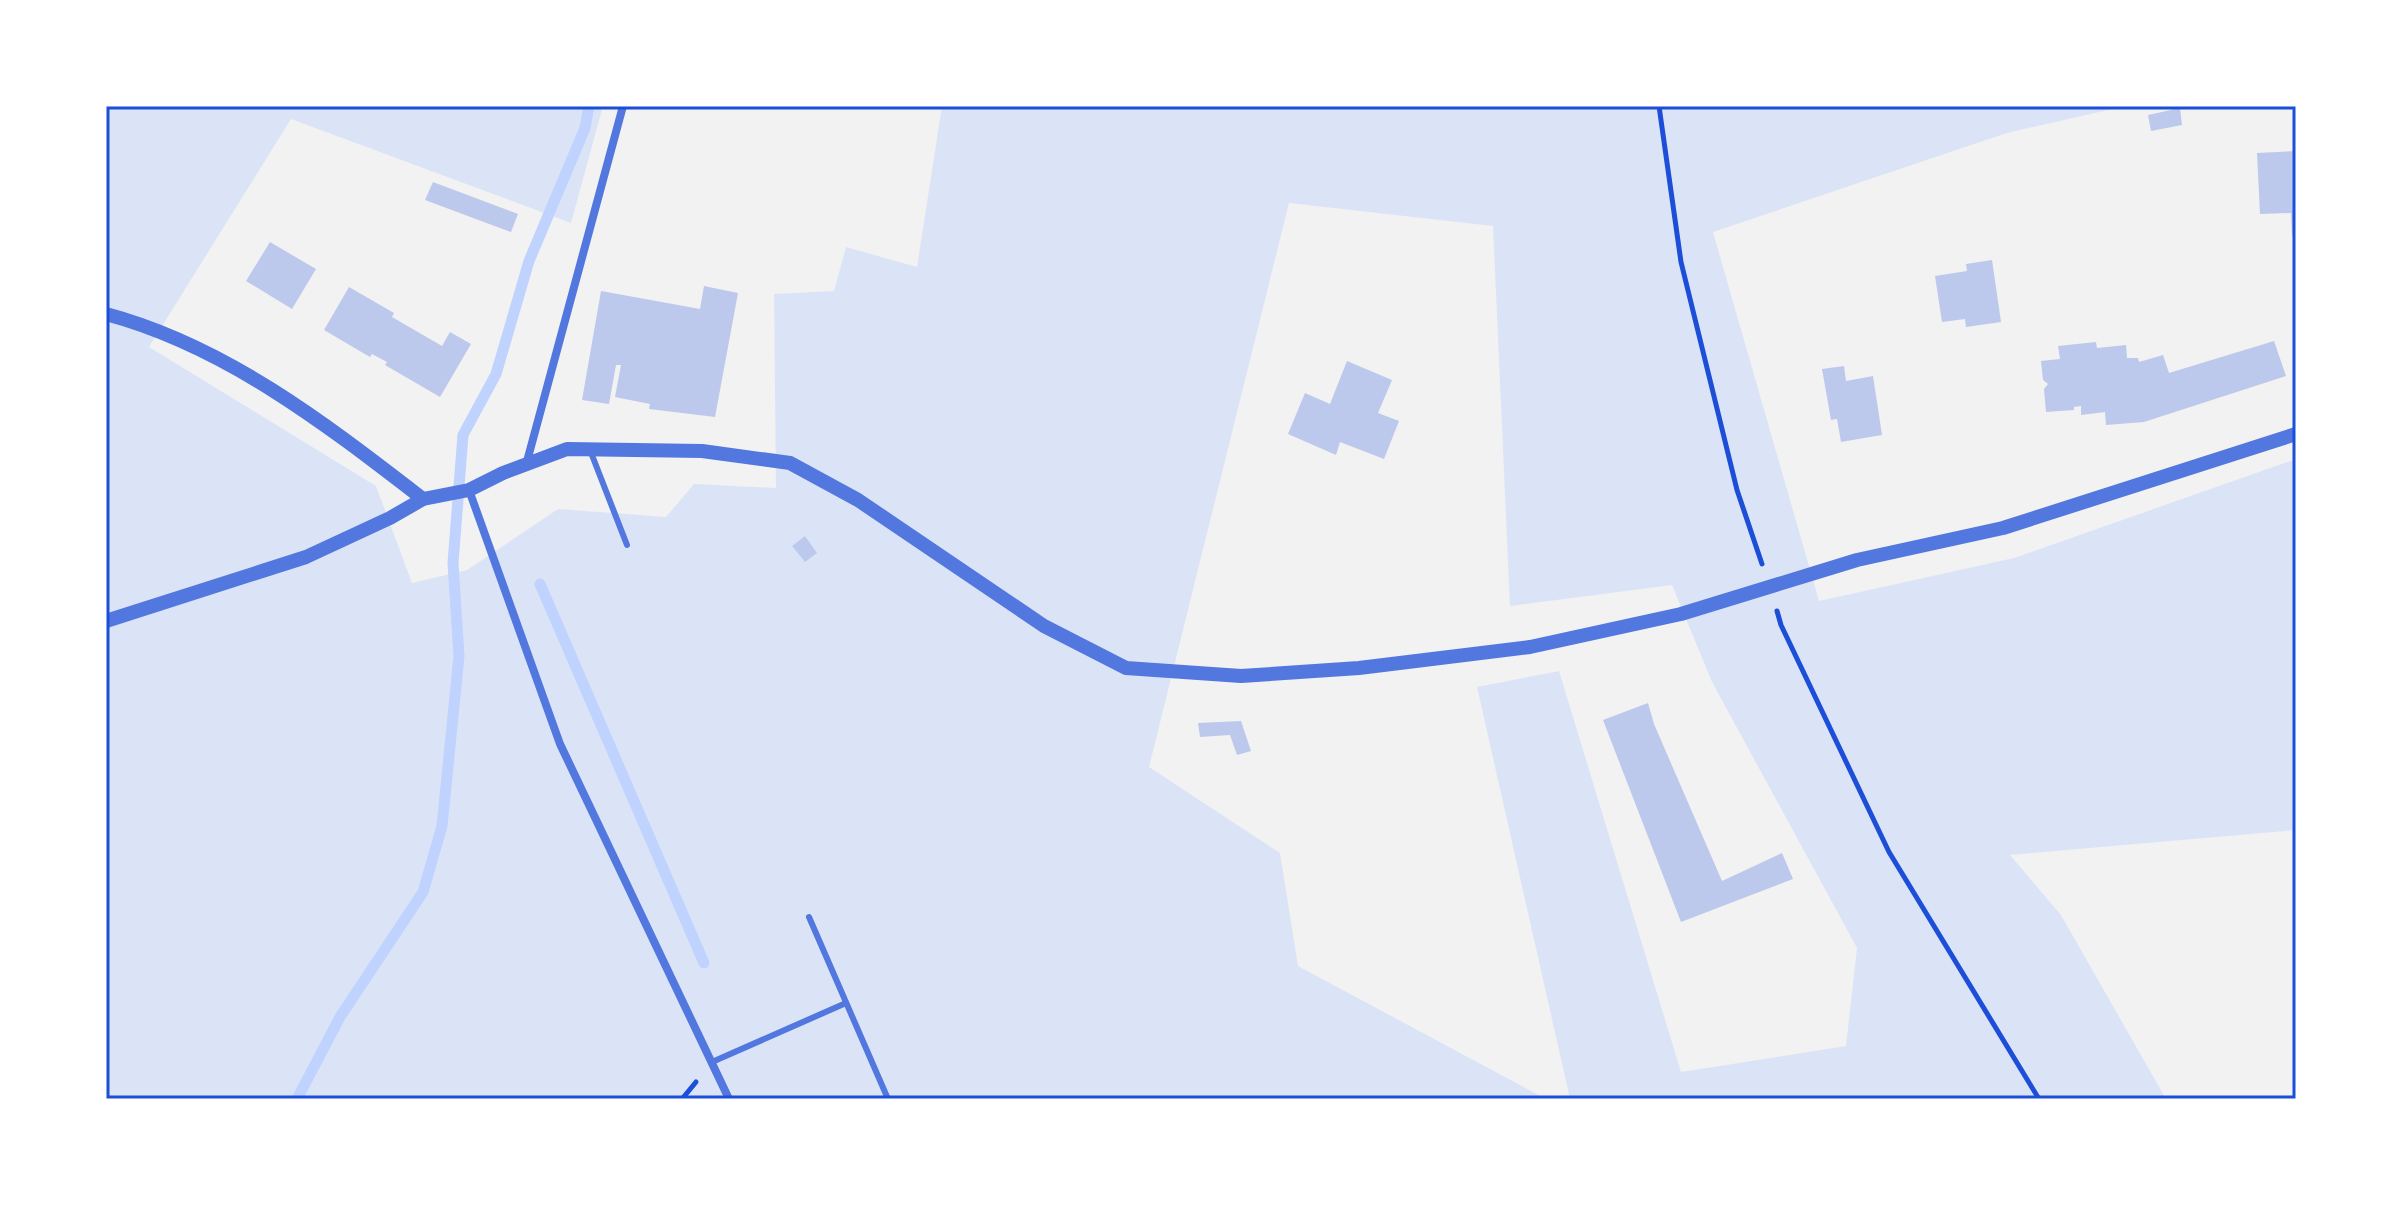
<svg xmlns="http://www.w3.org/2000/svg" width="2402" height="1205" font-family="Poppins,sans-serif">
	<style>
		.green { fill: #dbe4f7 }
		.lines { fill: none; stroke-linecap: round; stroke-linejoin: round }
		.stream { stroke: #bfd3fe; stroke-width: 11 }
		.building { fill: #bdc9ec }
		.path { stroke: #1d4ed8; stroke-width: 5 }
		.service { stroke: #5277de; stroke-width: 6 }
		.minor { stroke: #5277de; stroke-width: 8 }
		.tertiary { stroke: #5277de; stroke-width: 14 }
		.neatline { fill: none; stroke: #1d4ed8; stroke-width: 3 }
	</style>
	<rect width="100%" height="100%" fill="#f2f2f2"/>
	<path class="green" d="M106,106h497l-32,117 -280,-104 -142,228 227,139 36,97 55,-13 91,-61 108,8 28,-33 82,4 -2,-194 60,-3 12,-44 71,20 25,-161h1184l-119,27 -294,99 106,369 195,-43 282,-99v371l-286,25 51,60 105,184h-596l-93,-412 82,-16 122,401 165,-26 11,-98 -145,-266 -40,-97 -162,21 -17,-380 -204,-23 -140,564 131,86 18,113 248,133h-1440z"/>
	<g class="lines">
		<g class="stream">
			<path d="M540,584l164,379"/>
			<path d="M297,1099l43,-82 83,-125 19,-66 17,-170 -6,-93 10,-128 33,-61 33,-113 56,-133 4,-22"/>
		</g>
	</g>
	<g class="building">
		<path d="M2180,108l2,17 -31,6 -3,-16z"/>
		<path d="M2296,151v85h-4l-1,-23 -31,1 -3,-61z"/>
		<path d="M433,182l85,32 -7,18 -86,-32z"/>
		<path d="M270,242l46,27 -24,40 -46,-28z"/>
		<path d="M1992,260l9,62 -35,5 -1,-8 -23,3 -7,-46 32,-5 -1,-7z"/>
		<path d="M704,286l34,7 -23,124 -66,-8 1,-5 -35,-7 6,-32h-5l-7,39 -27,-4 19,-109 99,18z"/>
		<path d="M349,287l45,26 -2,4 50,29 8,-14 21,12 -31,53 -55,-32 2,-3 -15,-8 -2,3 -46,-27z"/>
		<path d="M2274,341l12,35 -142,46 -38,3 -1,-13 -24,3v-9l-7,1v3l-28,2 -2,-23 4,-5 -5,-4 -2,-19 19,-2 -2,-13 38,-4 1,6 29,-3 1,13h11l1,4 24,-7 6,18z"/>
		<path d="M1347,361l45,19 -14,33 21,8 -15,38 -44,-17 -4,13 -48,-21 17,-41 25,11z"/>
		<path d="M1844,366l2,15 27,-5 9,59 -41,7 -4,-23 -6,1 -9,-51z"/>
		<path d="M805,536l12,17 -12,9 -13,-16z"/>
		<path d="M1648,703l6,21 68,157 60,-28 11,26 -112,43 -78,-202z"/>
		<path d="M1241,721l10,30 -14,4 -7,-20 -30,2 -2,-14z"/>
	</g>
	<g class="lines">
		<g class="path">
			<path d="M1659,106l22,156 56,228 25,74"/>
			<path d="M1777,611l4,14 108,227 150,247"/>
			<path d="M682,1099l14,-17"/>
		</g>
		<g class="service">
			<path d="M590,450l37,95"/>
			<path d="M809,917l79,182"/>
			<path d="M712,1062l134,-59"/>
		</g>
		<g class="minor">
			<path d="M526,465l97,-359"/>
			<path d="M469,490l91,254 169,355"/>
		</g>
		<g class="tertiary">
			<path d="M106,314c120,32 221,111 317,185"/>
			<path d="M106,621l200,-64 84,-39 33,-19 46,-9 34,-17 64,-24 135,2 88,12 68,37 186,126 82,42 115,8 118,-8 171,-21 151,-33 176,-54 146,-32 293,-94"/>
		</g>
	</g>
	<rect width="2402" height="1205" fill="none" stroke="#ffffff" stroke-width="216"/>
	<rect x="108" y="108" width="2186" height="989" class="neatline"/>
</svg>
